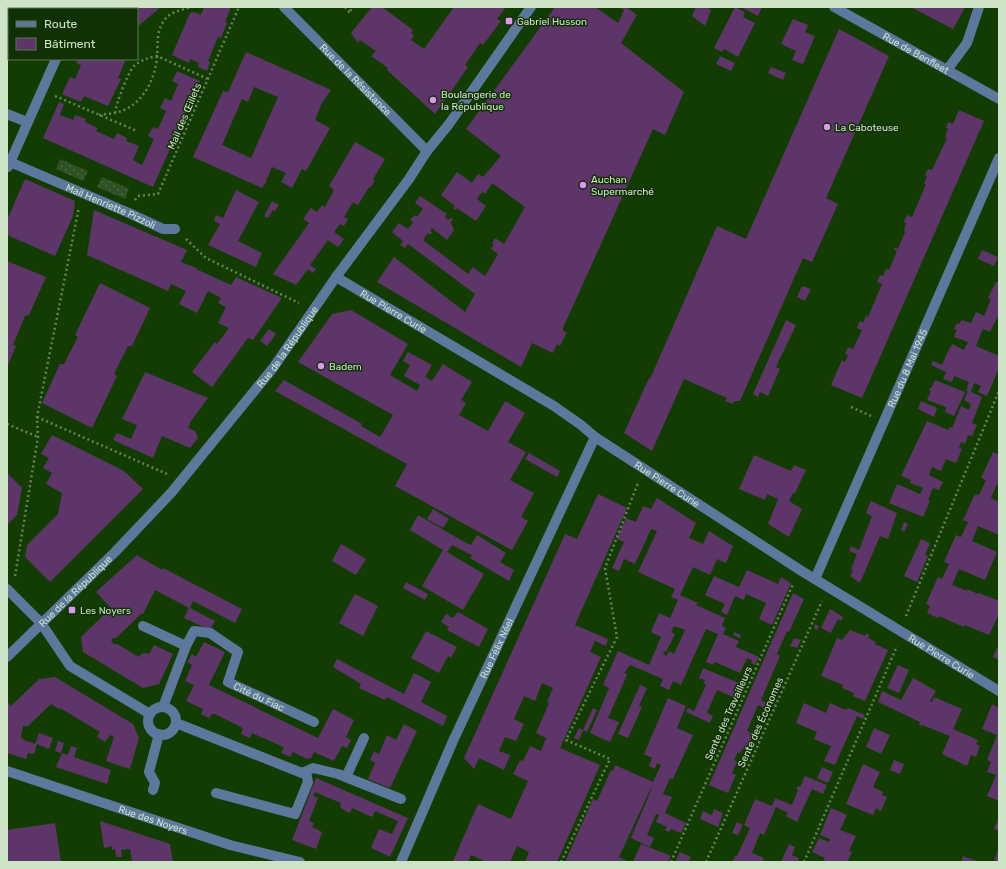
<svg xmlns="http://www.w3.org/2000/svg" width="1006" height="869" font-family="Rubik,sans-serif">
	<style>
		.grass { fill: url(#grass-dots) }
		.building { fill: #5e3569; fill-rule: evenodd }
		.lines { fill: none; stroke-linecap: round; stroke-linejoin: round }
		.path { stroke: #648557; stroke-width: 2.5; stroke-dasharray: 2 3; stroke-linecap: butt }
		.minor { stroke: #5e779d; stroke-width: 10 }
		.poi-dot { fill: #de98f2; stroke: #113006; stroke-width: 1.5 }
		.labels { text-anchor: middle; stroke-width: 3; stroke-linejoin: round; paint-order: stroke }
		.poi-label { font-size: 10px; fill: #cde4c6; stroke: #113006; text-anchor: start }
		.street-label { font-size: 10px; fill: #cde4c6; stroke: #113006 }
	</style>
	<defs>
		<pattern id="grass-dots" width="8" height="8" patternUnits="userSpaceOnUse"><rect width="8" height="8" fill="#305125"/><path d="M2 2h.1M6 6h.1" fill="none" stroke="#4d6a43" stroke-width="1.8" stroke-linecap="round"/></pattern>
	</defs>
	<rect width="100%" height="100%" fill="#133c02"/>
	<g class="grass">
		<path d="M60,159l28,12 -5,10 -27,-12z"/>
		<path d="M102,177l27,12 -4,10 -28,-12z"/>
	</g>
	<g class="building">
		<path d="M116,7h45l-24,20v-18h-21z"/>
		<path d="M204,7h27l-6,15 2,1 -6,15 -3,-1 -10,24 2,1 -3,9 -9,-4 1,-4 -9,-4 -1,4 -17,-8 18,-42 4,-1 7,3z"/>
		<path d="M372,7h10l31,23 -2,3 3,3 -3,4 13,9 30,-42h52l-9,12 4,2 -18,24 -3,-2 -15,22 3,2 -33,47 -48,-44 1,-2 -17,-12 5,-5 -16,-11 -2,3 -7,-10z"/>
		<path d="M555,7h40l23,16 6,-13 -4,-3h6l11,8 -16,28 63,49 -19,43 -12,-6 -90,199v3l4,1 -7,14 -3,-2 -4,9 -21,-10 -11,24 -144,-85 17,-25 71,55 10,-18 -67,-50 -3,4 -5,-3 3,-4 -11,-9 7,-9 9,6 5,-7 -3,-2 5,-5 2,2 6,-8 -8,-6 5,-7 27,18 -2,3 4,3 1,-2 3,1 -2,3 -1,-1 4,9 -7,10 -15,-12 -2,3 2,1 -2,3 -2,-2 -5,7 45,34 5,-7 12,9 13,-22 -7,-5 3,-5 -2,-1 3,-5 9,6 21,-37 -33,-24 -7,11 -3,-2 -5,7 9,7 -10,15 -19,-13 -1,2 -3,-2 2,-2 -14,-11 16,-23 15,11 6,-9 5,3 18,-21 -35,-27z"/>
		<path d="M696,7h11l4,3 -6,16 -13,-10z"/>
		<path d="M735,7l10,5 -2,5 12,6 -17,34 -14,-8 -2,3 -8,-4z"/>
		<path d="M741,7h21l-4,9z"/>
		<path d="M911,7h54l-12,22z"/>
		<path d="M793,19l15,6 -3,7 10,4 -12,28 -11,-4 4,-9 -15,-7z"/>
		<path d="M839,29l50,27 -63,142 12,6 -26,58 -9,-4 -63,143h-6l-1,3 -8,-3 2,-3 -43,-19 -32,72 -28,-18 25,-55 1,1 67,-153 29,13z"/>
		<path d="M246,52l85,38 -9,13 -7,17 15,8 -24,43 -4,-2 -10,19 -11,-6 5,-9 -14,-6 -6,14h1l-5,7 -69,-31 30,-66 5,1zM254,87l24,10 -27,61 -29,-13 20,-46 6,3z"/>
		<path d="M720,56l15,7 -4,8 -15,-7z"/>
		<path d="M78,59h48l-8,19 3,1 -13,27 -24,-10 -3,6 -19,-8 8,-17 5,2 6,-14 -5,-2z"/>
		<path d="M771,67l15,6 -3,7 -15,-7z"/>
		<path d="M177,71l23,10 -47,106 -110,-49 16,-36 5,2 -4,11 13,5 2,-5 11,4 -1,3 13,6 -2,3 18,8 3,-6 10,5 -1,3 13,5 -6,14 9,5 12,-26 -6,-3 5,-9 5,2 8,-18 -6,-3 5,-10 6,3 7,-17 -6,-3z"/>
		<path d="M959,110l25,11 -122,277 -31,-13 11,-25 3,2 3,-7 -3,-1 3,-7 5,2 9,-19 -5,-2 3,-7 3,2 3,-7 2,1 14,-33 -5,-2 3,-7 3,1 3,-7 3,1 8,-19 -3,-1 1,-3 3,2 7,-17 -1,-2 2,-7 -2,-1 3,-7 5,2 14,-33h-2l3,-8 -2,-1 3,-6 4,1 15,-32 -2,-1 3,-8 -2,-1 2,-6 5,2z"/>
		<path d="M355,142l30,17 -12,20 2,1 -5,8 -1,-1 -11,18 -5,-3 -9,15 4,2 -4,7 -4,-2 -6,8 10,7 -6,8 -10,-7 -18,25 6,4 -3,4 -5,-4 -12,16 -23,-11 36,-51 -6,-4 8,-11 6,4 5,-7 3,2 9,-17 -5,-4z"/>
		<path d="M25,179l50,22 -2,15 -18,40 -48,-21v-15z"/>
		<path d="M236,190l23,12 -21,39 24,12 -6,14 -48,-22 12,-21 -6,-3 2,-6 7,3z"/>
		<path d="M272,201l7,4 -4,6 -2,-1 -5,8 -4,-2z"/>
		<path d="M94,210l93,40 -6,12 16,6 -1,1 35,16 5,-8 46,21 -29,42 -5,-2 -36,49 -20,-15 23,-30 2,2 12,-16 -11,-5 8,-16 -8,-4 3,-5 -13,-7 -11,22 -18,-9 7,-13 -15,-7 -3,7 -81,-36z"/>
		<path d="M982,250l16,7 -4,9 -16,-7z"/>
		<path d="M7,261l39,16 -17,38 -4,1 -12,29 3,1 -9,21z"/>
		<path d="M999,279v38l-1,-1 -8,16 -7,-3 -7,17 23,10v12l-12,28 -9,-4 3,-6 -7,-3 -3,9 11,5 -10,26 5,2 -5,11 -4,-1 -3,9 -4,-2 -2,6 3,1 -6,14 -10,-4 -5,12 -9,-4 -3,8 14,7 -4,8 -6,-2 -5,12 2,1 -7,16 -34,-14 8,-19 23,10 3,-6 -13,-5 1,-3 -10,-4 26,-55 21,9 2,-3 2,1 9,-22 8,4 2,-6 -7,-4 4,-9h-2l3,-9 -15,-6 -2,6 -9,-3 3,-7 -15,-7 2,-4 9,4 8,-18h1l1,-3 12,6 4,-8 -14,-5 3,-7 -3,-1 3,-6 2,1 3,-4 9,3 5,-11 8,4 7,-17 -3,-1 8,-16h2z"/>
		<path d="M100,283l50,25 -18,38h-4l-14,28 3,2 -25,52 -50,-25 18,-39h4l14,-27 -3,-2z"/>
		<path d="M802,286l9,3 -6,12 -8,-4z"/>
		<path d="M351,310l57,34 -18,31 27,16 3,-6 -16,-9 6,-11 -7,-4 5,-9 24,13 -7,12 7,4 11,-17 29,18 -11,18 5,3 -7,12 29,16 17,-30 20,12 -17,29 18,10 -16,28 24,13 -13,24 7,4 -16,29 -117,-64 12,-22 -132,-73 9,-11 78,44 -1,2 19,11 13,-22 -95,-53 34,-48z"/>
		<path d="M786,320l10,5 -20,42 4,2 -12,27 -8,-4 -2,5 -5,-3z"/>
		<path d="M269,329l7,5 -9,12 -7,-5z"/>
		<path d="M145,372l63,26 -17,23 -3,7 7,3 3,7 -8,10 -28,-12 -9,22 -40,-18 4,-7 14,6 6,-14 -15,-6z"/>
		<path d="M935,380l30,12 -11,24 -9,-4 1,-5 -19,-7 4,-9h-2l1,-3h1z"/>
		<path d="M921,401l16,7 -3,9 -16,-8z"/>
		<path d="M52,435l72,36 19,18 -93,93 -25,-25 2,-12 31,-31 4,-21 -16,-9 6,-11 -9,-5 6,-10 -8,-4z"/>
		<path d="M999,451v34l-2,-1 -6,14 8,4v33l-21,-9 -6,15 25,11 -12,28 -26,-11 -7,16 15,6v-2l11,5 1,-1 20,8v13l-10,21 -24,-10 -1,2 -25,-11 -1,2 -11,-5 3,-7 -4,-2 12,-27 4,2 7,-15 -5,-2 12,-27 5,2 7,-15 -5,-2 12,-26 4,1 7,-15 -5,-2 12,-26 5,2z"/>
		<path d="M529,453l31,18 -3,6 -32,-18z"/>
		<path d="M754,455l37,16 3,-6 12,5 -11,23h-2l-4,8 13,8 -13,28 -21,-13 10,-25 -11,-5 -2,6 -26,-11z"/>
		<path d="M7,473l15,15 -5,27 -10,10z"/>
		<path d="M598,494l29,14 -52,117 33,14 -2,7 -11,-5 -5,11 11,5 -41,91 40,17 -43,97h-32l4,-10 -12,-6 -7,16h-23l-16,-7 -3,7 -15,-1 25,-57 33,15 17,-38 -15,-7 7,-14 3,1 7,-15 11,5 5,-13 -10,-5 13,-30 -2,-1 6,-14 -11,-5 -7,18 -11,-5 -10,23 10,5 -8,17 -11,-4 -6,14 11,4 -6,15 -25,-12 -5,11 -10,-11 101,-224 12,5z"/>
		<path d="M657,498l39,25 -7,15 14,6 6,-13 24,15 -7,17 -9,-4 -7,16 -17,-8 -13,28 18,8 -2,2 29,13 -3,8 4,2 -3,6 16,7 -3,6 23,10 -4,8 -4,-2 1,-3 -5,-2 -7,15 -25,-11 -2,3 -7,-3 12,-28 -12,-5 -25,56 -8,-4 -4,9 -9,-4 3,-7 -33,-14 -6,8 3,1 -3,8 -16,36 11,4 -9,20 -20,-9 19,-45 -6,-3 15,-34 31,14 12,-28 -10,-5 8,-19 11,5 8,-18 -7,-3 4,-8 -37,-17 19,-41 -6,-2 -16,35 -11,-5 -5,12 -7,-3 12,-26 -7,-3 9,-21 10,4 7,-16 8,3zM674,626l11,4 -11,24 -5,-3 -2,5 -4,-2 1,-3 2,1 9,-18 -4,-2z"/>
		<path d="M871,501l26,12 -9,26 -8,-3 -20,47 -10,-7 3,-6 -2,-1 6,-15 -8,-3 2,-5 8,4 13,-34 -6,-3z"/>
		<path d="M433,509l16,10 -6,9 -16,-9z"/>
		<path d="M418,515l48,28 5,2 6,-10 29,18 -6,9 14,8 -5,11 -39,-23 2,-3 -20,-10 -5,7 37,22 -21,36 -41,-24 21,-36 -33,-20z"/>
		<path d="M904,522l4,2 -4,8 -3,-2z"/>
		<path d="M921,539l9,4 -5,12 3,1 -11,26 -13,-6z"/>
		<path d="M341,544l25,15 -10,16 -24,-14z"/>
		<path d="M137,555l25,15 1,-2 79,41 -7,14 -42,-22 -3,7 25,13 -5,9 -26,-12 5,-10 -34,-18 -12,24h-2l-25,24h-3l-2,2 2,4h4l22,13 2,-3 5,-1 3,1 5,-9 19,9 -14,30 -16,4 -60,-36 -2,-15 30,-29 -15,-16z"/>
		<path d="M747,570l31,14 3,-7 10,6 -19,42 -13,-6 7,-16 -20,-9 -2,6 -9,-4 -8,19 -6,-3 4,-8 -20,-9 9,-19 25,11z"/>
		<path d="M406,582l22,12 -3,6 -22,-12z"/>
		<path d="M793,593l11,6 -15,33 -2,-1 -10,23 3,2 -19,44 6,3 -2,5 -7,-3 -11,26 7,2 -8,17 -4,-1 -2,4 -2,-1 -4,8 3,2 -5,11 4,2 -8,18 -19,-8z"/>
		<path d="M355,594l23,12 -15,30 -24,-13z"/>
		<path d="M830,609l13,8 -2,4 -3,-2 -7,14 -10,-5z"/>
		<path d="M458,612l30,17 -9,18 -32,-17 2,-3 -8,-5 5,-8 7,4z"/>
		<path d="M815,624l4,2 -2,4 -3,-2z"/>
		<path d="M850,630l15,6 1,-3 3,2 -1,3 8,4 -1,2 13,6 -23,51 -12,-5 1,-3 -12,-5 1,-3 -22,-9 16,-38 5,2z"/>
		<path d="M426,631l31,16 -6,11 -3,-2 -9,17 -28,-15z"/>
		<path d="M734,632l7,3 -1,3 -7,-3z"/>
		<path d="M794,638l7,2 -4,8 -7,-2z"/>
		<path d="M204,642l21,10 -16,33 109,53 15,-29 21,11 -8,17 5,3 -4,8 -5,-2 -8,15 -20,-9 -3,6 -4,1 -14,-7 -3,5 -9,-4 3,-5 -3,-2 -29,-13 -2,5 -9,-4 2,-5 -2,-2 -26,-13h-3l-3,4 -8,-4 2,-5 -17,-8 8,-16 -9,-4 7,-16 -5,-3 5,-8 4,3z"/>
		<path d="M999,644v16l-6,-3z"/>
		<path d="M337,659l67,35 10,-21 17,9 -10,20 26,14 -4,10 -56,-29 -2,3 -26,-12 2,-4 -28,-17z"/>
		<path d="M898,665l11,5 -10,23 -12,-5z"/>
		<path d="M703,668l43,18 -5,10 -4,-2 -2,4 -18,-8 -10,23 6,3 -3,7 -24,-11 2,-4 6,3 12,-26 -3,-2 2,-3 -6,-2z"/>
		<path d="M55,677l78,47 6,14 -9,31 -24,-8 8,-24 -4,-2 -5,7 -8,-5 3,-5 -40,-24 -1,1 -8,-5 -23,22h-5l-2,10 1,3 13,5 4,-11 14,5 -4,11 -12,-5 -3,10 -6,-1 -2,6 -19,-6v-51l4,4 28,-27z"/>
		<path d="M913,678l23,13 -6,10 2,1 2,-5 28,12 -9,20 25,11 -2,4 4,2 -4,11 -5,-2 -4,11 -25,-12 8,-18 -28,-11 -1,1 -2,-1 1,-3 -42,-20 4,-11 19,9z"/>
		<path d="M640,685l7,3 -8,18 3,1 -14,31 -10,-4z"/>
		<path d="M668,698l18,8 -9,22 16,7 -20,44 -3,-1 -7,16 9,3 -7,16 21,10 -5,10 -10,-4 -2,3 -4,-2 2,-3 -11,-5 3,-7 -3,-1 -9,21 7,3 -4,9 -19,-9 21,-50h-1l-32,69 10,5h-64l28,-63 4,2 14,-31 2,1 2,-6 38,17 8,-17 -4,-2 -2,6 -6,-3 3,-8 -8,-4z"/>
		<path d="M804,703l22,10 4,-10 16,7 2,-2 17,7 -2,4 -6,-3 -22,49 -11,-4 7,-15 -17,-7 3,-7 -21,-9z"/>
		<path d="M992,704l7,4v93l-12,-5 9,-21 -9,-3 4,-10 -4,-2 10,-25 -15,-6z"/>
		<path d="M593,708l4,2 -10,22 -4,-2z"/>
		<path d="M404,724l13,7 -27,57 -22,-9 7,-16 -5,-3 4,-9 5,3 8,-19 9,5z"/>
		<path d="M579,728l4,2 -4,10 -5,-2z"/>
		<path d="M874,728l16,7 -9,19 -15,-7z"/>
		<path d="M58,741l6,2 -3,10 -6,-2z"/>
		<path d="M71,746l6,2 -3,9 37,13 -4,14 -51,-17 6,-14 6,2z"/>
		<path d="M894,760l10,4 -4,10 -10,-4z"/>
		<path d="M863,764l17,8 -7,15 10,5 -1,3 5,2 -6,14 -5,-3 -3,7 -27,-11z"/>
		<path d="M822,767l11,5 -5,11 -11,-5z"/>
		<path d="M805,776l22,9 -4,9 -11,-5 -15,33 -11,-6 2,-3 -12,-6 -12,28 -4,-2 -8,20 12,5 -2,4h-30l3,-6h2l13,-28 -6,-3 11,-26 17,7 3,-8 17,7 6,-15 -2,-1 2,-3 2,1z"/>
		<path d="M316,778l92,40 -18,39 -19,-9 8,-19 13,5 6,-13 -23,-10 -3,6 -20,-9 -2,5 -8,-4 -2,-3 1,-3 -26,-11 -2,4 5,2 -9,23 5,2 -2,4 10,5 -6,17 -24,-9z"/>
		<path d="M831,808l16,7 -7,15 16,6 -7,15 3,1 -5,10h-24l2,-4 -13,-6 7,-14 10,4 1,-3 -10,-4z"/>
		<path d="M714,809l9,4 -5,14 -18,-8 3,-8 9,4z"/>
		<path d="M999,817v14l-5,-2z"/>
		<path d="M100,821l70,23 3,18h-41l-2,-13 -9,1 1,7h-6l-1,-8 -3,1v-4l-8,2z"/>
		<path d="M737,822l6,3 -5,10 -6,-2z"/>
		<path d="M55,823l6,39h-54v-32z"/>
		<path d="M641,844l30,12 -3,6h-35z"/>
		<path d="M789,844l6,3 -3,8 7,3 -2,4h-16z"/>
		<path d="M999,848v14h-1l-4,-2z"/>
		<path d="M680,852l11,5 -3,5h-13z"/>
		<path d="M963,856l16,6h-18z"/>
	</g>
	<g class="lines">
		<g class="path">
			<path d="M345,7l5,6 2,-6"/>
			<path d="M55,96l82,35"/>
			<path d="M115,113c1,-9 13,-41 19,-47 7,-6 14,-8 23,-10l51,23"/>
			<path d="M99,115c5,-1 11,-1 16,-2 26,-6 39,-30 42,-55 1,-12 -1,-25 6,-36 6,-10 18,-12 29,-15"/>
			<path d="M135,200l3,-4 20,-2 81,-187"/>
			<path d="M186,239l20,19 93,45"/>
			<path d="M851,407l20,9"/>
			<path d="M37,417l130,57"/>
			<path d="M7,424l31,13"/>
			<path d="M15,576l23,-139 -1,-20 42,-210"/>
			<path d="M906,616l93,-225"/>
			<path d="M561,862l49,-103 -44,-19 51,-103 -12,-69 33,-85"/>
			<path d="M671,862l122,-278"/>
			<path d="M706,862l116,-261"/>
			<path d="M804,862l93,-216"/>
		</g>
		<g class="minor">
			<path id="s1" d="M284,7l143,144"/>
			<path id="s2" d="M834,7l165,92"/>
			<path d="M83,9l1,-2"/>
			<path d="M947,70l20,-27 12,-36"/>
			<path d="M7,114l20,8"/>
			<path id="s3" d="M10,162l119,51 34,16h12"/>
			<path d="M8,167l48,-108"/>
			<path id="s4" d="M336,277l218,129 27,19 14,12 205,133 199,121"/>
			<path id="s5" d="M815,579l184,-421"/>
			<path d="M7,589l34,34 29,43 80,48"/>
			<path d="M143,626l43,20 -23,61"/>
			<path id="s6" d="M186,646l8,-15 16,2 28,19 -10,30 86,40"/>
			<path id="s7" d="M7,657l108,-105 56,-59 102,-125 63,-91 73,-98 18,-28 22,-27 82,-117"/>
			<circle cx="162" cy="721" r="14"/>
			<path d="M176,723l126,50 11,-5 25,6 63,25"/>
			<path id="s8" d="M7,771l223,74 70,17"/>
			<path d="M346,777l18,-39"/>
			<path d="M153,790l2,-7 -6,-11 10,-38"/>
			<path d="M216,793l79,21 13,-32 -2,-10"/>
			<path id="s9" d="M401,862l52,-121 142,-304"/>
		</g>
	</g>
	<g class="poi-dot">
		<rect x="505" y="17" width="8" height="8" rx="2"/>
		<circle cx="433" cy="100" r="4"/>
		<circle cx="827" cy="127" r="4"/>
		<circle cx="583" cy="185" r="4"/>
		<circle cx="321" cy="366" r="4"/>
		<rect x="68" y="606" width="8" height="8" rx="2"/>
	</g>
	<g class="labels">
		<g class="poi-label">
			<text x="517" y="25">Gabriel Husson</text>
			<text x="441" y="98">Boulangerie de<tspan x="441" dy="12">la République</tspan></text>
			<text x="835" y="131">La Caboteuse</text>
			<text x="591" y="183">Auchan<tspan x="591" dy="12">Supermarché</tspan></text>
			<text x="329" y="370">Badem</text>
			<text x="80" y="614">Les Noyers</text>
		</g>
		<g class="street-label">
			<text dy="4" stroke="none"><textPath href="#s2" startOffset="94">Rue de Benfleet</textPath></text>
			<text dy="4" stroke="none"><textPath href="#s1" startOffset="102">Rue de la Résistance</textPath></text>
			<text transform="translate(184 116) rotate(-67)" y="4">Mail des Œillets</text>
			<text dy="4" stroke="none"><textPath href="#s3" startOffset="110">Mail Henriette Pizzoli</textPath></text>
			<text dy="4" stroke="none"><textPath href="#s4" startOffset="67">Rue Pierre Curie</textPath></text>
			<text dy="4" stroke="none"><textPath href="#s7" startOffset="419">Rue de la République</textPath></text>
			<text dy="4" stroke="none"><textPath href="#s5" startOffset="230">Rue du 8 Mai 1945</textPath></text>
			<text dy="4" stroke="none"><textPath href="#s4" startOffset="391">Rue Pierre Curie</textPath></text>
			<text dy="4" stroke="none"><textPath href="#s7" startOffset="95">Rue de la République</textPath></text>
			<text dy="4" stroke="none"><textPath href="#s9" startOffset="234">Rue Félix Néel</textPath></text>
			<text dy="4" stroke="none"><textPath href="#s4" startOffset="715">Rue Pierre Curie</textPath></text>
			<text dy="4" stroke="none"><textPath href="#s6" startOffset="133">Cité du Fiac</textPath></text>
			<text transform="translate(728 713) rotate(-66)" y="4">Sente des Travailleurs</text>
			<text transform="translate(760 722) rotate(-66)" y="4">Sente des Économes</text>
			<text dy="4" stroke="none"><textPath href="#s8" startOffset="154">Rue des Noyers</textPath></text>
		</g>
	</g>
	<rect width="1006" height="869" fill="none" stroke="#cde4c6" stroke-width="16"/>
	<rect x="8" y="8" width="130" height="52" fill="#113006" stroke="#5c7853"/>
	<rect x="16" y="21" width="20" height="6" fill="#5e779d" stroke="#5c7853"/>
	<text x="44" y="28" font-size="12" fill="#cde4c6">Route</text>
	<rect x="16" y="38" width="20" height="12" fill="#5e3569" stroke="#5c7853"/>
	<text x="44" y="48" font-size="12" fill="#cde4c6">Bâtiment</text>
</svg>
